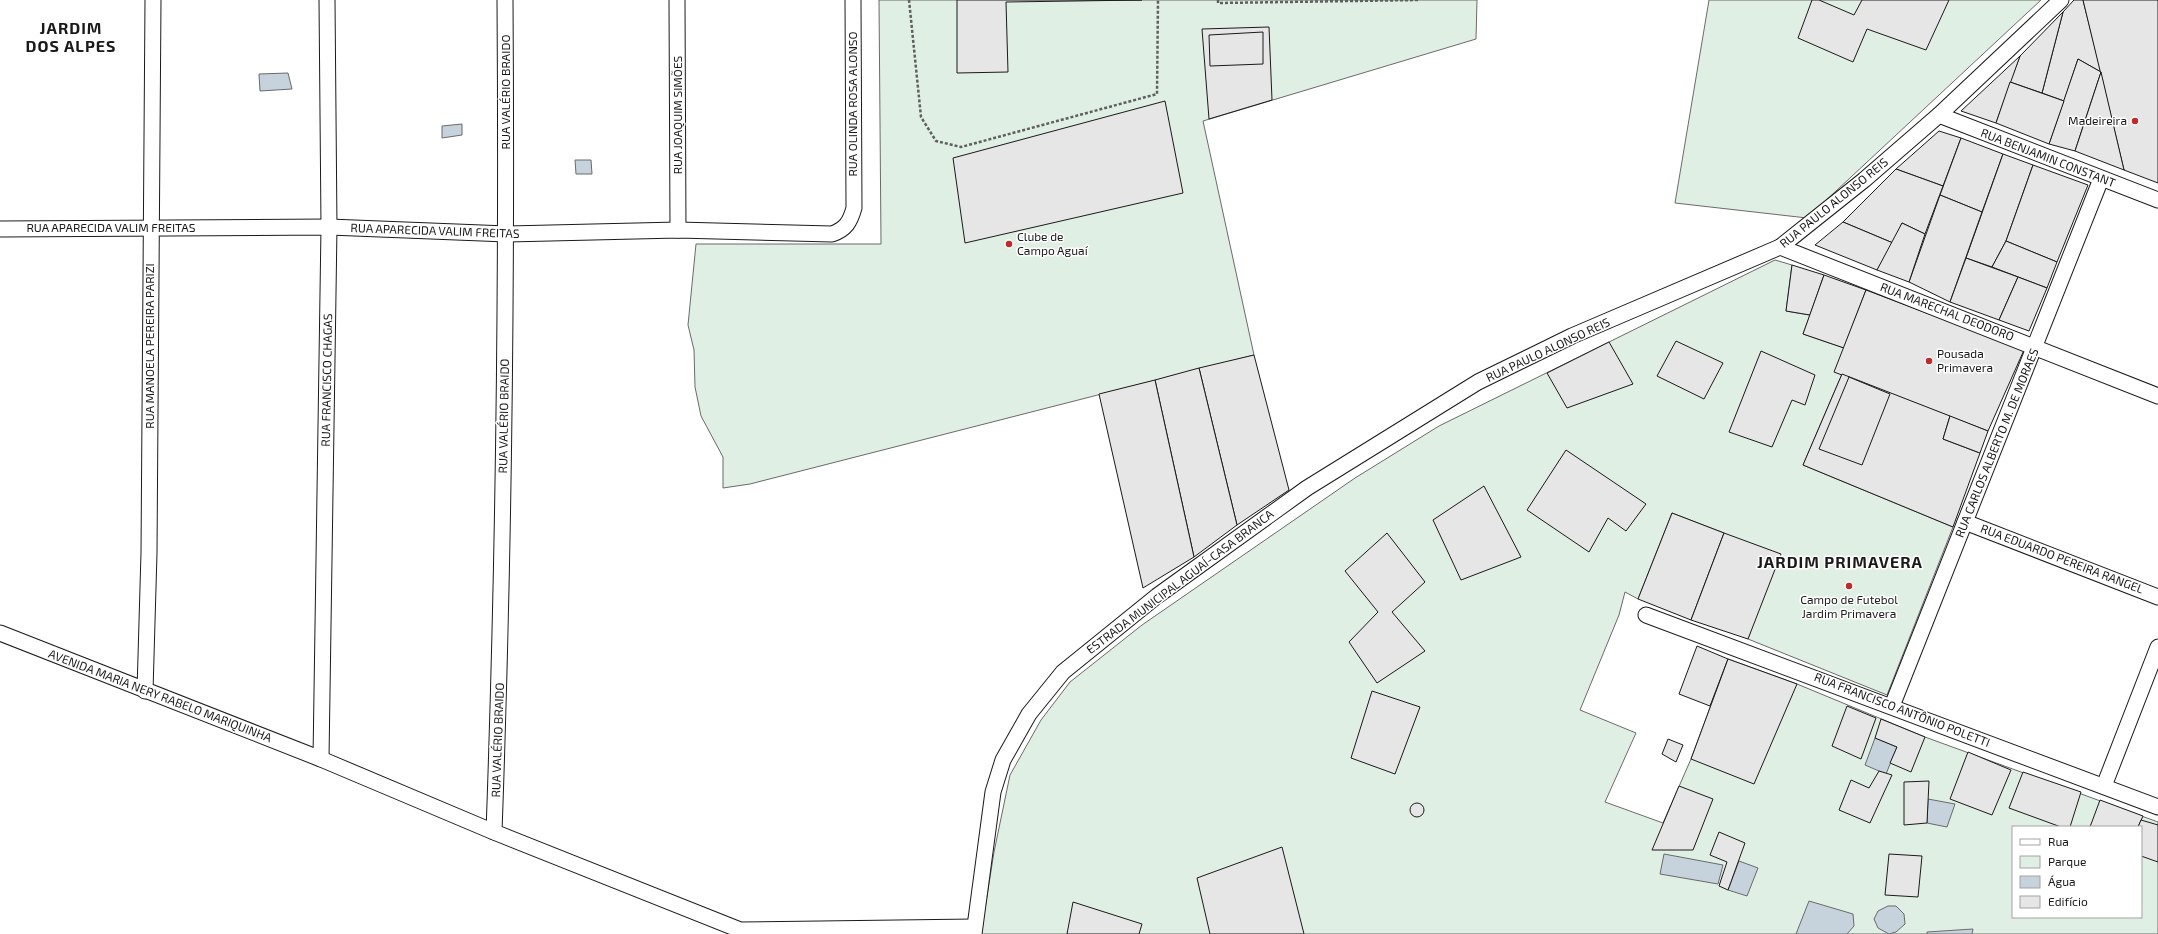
<svg xmlns="http://www.w3.org/2000/svg" width="2158" height="934" font-family="'Exo 2',sans-serif">
	<style>
		.green { fill: #e0efe3; stroke: #6a6a6a; fill-rule: evenodd }
		.water { fill: #c6d2dc; stroke: #6a6a6a }
		.building { fill: #e6e6e6; stroke: #1a1a1a }
		.lines { fill: none; stroke-linecap: round; stroke-linejoin: round }
		.street-casing { stroke: #1a1a1a; stroke-width: 17 }
		.path { stroke: #5f5f5f; stroke-width: 2.5; stroke-dasharray: 3 2; stroke-linecap: butt }
		.street { stroke: #fff; stroke-width: 15 }
		.poi-dot { fill: #c62828; stroke: #fff; stroke-width: 1.5 }
		.labels { text-anchor: middle; stroke-width: 3; stroke-linejoin: round; paint-order: stroke }
		.street-label { font-size: 12px; fill: #1a1a1a; stroke: #fff }
		.poi-label { font-size: 12px; fill: #1a1a1a; stroke: #fff; text-anchor: start }
		.district-label { font-size: 16px; font-weight: bold; letter-spacing: 1px; fill: #1a1a1a; stroke: #fff }
	</style>
	<rect width="100%" height="100%" fill="#fff"/>
	<g class="green">
		<path d="M879,0h598l-1,39 -273,82 51,234 -504,129 -27,4v-31l-22,-41 -6,-29 -1,-37 -6,-25 8,-81h185z"/>
		<path d="M1709,0h332l-234,218 -132,-15z"/>
		<path d="M1775,260l17,5 -6,46 24,4 -7,19 41,14 -2,26 -39,91 150,62 -66,168 -139,-56 7,-21 -31,-85 -52,-20 -34,86 -13,-7 -6,23 -39,95 56,23 -31,69 58,21 28,-64 37,-100 69,25 128,53 233,85v112h-1177l13,-82 16,-77 31,-55 29,-38 72,-57 213,-147 84,-52zM2013,827h128v90h-128z"/>
	</g>
	<g class="water">
		<path d="M288,73l4,16 -32,2 -1,-17z"/>
		<path d="M462,124v11l-20,3v-12z"/>
		<path d="M575,160h16l1,14h-16z"/>
		<path d="M1875,738l22,9 -11,27 -21,-9z"/>
		<path d="M1928,799l27,5 -8,23 -20,-4z"/>
		<path d="M1664,854l59,11 -5,19 -58,-10z"/>
		<path d="M1739,861l19,7 -11,28 -19,-6z"/>
		<path d="M1809,901l44,13 1,12 -7,8h-51z"/>
		<path d="M1888,906h8l8,8 1,10 -9,8 -7,2 -11,-6 -4,-9 4,-8z"/>
		<path d="M1973,929l-1,5h-45v-2z"/>
	</g>
	<g class="building">
		<path d="M957,0h185l-136,2 2,70 -51,1z"/>
		<path d="M1812,0h7l35,15 8,-15h87l-23,50 -59,-21 -14,33 -55,-24z"/>
		<path d="M2074,0h9l18,72 -23,-13 -14,42 -22,-8 21,-81z"/>
		<path d="M2083,0h75v183l-34,-13z"/>
		<path d="M2063,12l-21,81 -32,-11 10,-26z"/>
		<path d="M1269,27l3,73 -63,19 -7,-90z"/>
		<path d="M1263,32v32l-53,2 -1,-31z"/>
		<path d="M2020,56l-24,67 -35,-12z"/>
		<path d="M2078,59l23,13 -26,79 -26,-7z"/>
		<path d="M2101,72l23,98 -49,-19z"/>
		<path d="M2010,82l54,19 -15,43 -53,-21z"/>
		<path d="M1165,101l18,92 -218,50 -12,-85z"/>
		<path d="M1939,131l22,7 -18,48 -47,-17z"/>
		<path d="M1961,138l42,16 -21,58 -42,-17z"/>
		<path d="M2003,154l30,11 -27,76 -14,26 -26,-9z"/>
		<path d="M2033,165l55,20 -31,77 -51,-21z"/>
		<path d="M1896,169l47,17 -18,48 -23,-11 -9,20 -50,-21z"/>
		<path d="M1940,195l42,17 -32,90 -41,-20z"/>
		<path d="M1843,222l50,21 -16,27 -62,-25z"/>
		<path d="M1902,223l23,11 -16,48 -32,-12z"/>
		<path d="M2006,241l51,21 -10,26 -55,-21z"/>
		<path d="M1966,258l52,19 -19,43 -49,-18z"/>
		<path d="M1792,265l32,10 -14,40 -24,-4z"/>
		<path d="M1824,275l42,15 -22,58 -41,-14z"/>
		<path d="M2018,277l29,11 -18,43 -30,-11z"/>
		<path d="M1866,290l158,60 -36,81 -154,-59z"/>
		<path d="M1676,341l47,22 -19,36 -47,-23z"/>
		<path d="M1609,342l24,42 -66,24 -20,-35z"/>
		<path d="M1761,351l54,24 -10,30 -13,-5 -20,47 -43,-15z"/>
		<path d="M1254,355l35,135 -52,35 -38,-157z"/>
		<path d="M1199,368l38,157 -43,32 -39,-177z"/>
		<path d="M1842,374l108,42 -7,23 37,14 -27,74 -150,-62z"/>
		<path d="M1849,377l41,17 -28,71 -43,-16z"/>
		<path d="M1155,380l39,177 -51,31 -44,-194z"/>
		<path d="M1950,416l38,15 -8,22 -37,-14z"/>
		<path d="M1566,450l80,54 -20,27 -18,-13 -19,34 -62,-42z"/>
		<path d="M1484,486l37,71 -60,23 -28,-60z"/>
		<path d="M1672,513l52,20 -33,87 -53,-21z"/>
		<path d="M1387,533l38,49 -33,30 33,39 -48,32 -28,-41 29,-30 -33,-41z"/>
		<path d="M1724,533l57,21 -33,85 -57,-19z"/>
		<path d="M1697,646l31,13 -18,47 -31,-12z"/>
		<path d="M1728,659l69,25 -43,100 -63,-25z"/>
		<path d="M1372,691l48,16 -25,67 -44,-16z"/>
		<path d="M1847,706l29,12 -15,41 -29,-13z"/>
		<path d="M1881,719l44,18 -14,35 -21,-9 7,-16 -22,-9z"/>
		<path d="M1668,739l15,6 -7,17 -14,-8z"/>
		<path d="M1968,752l43,18 -19,45 -42,-16z"/>
		<path d="M1879,771l13,4 -22,48 -31,-13 12,-30 18,8z"/>
		<path d="M2023,772l58,20 -11,35h-9l-52,-19z"/>
		<path d="M1929,781l-2,42 -23,2v-43z"/>
		<path d="M1679,786l34,13 -20,51h-41z"/>
		<path d="M2100,800l43,16 -5,11h-48z"/>
		<circle cx="1417" cy="810" r="7"/>
		<path d="M2141,820l17,5v37l-17,-6v-29h-3z"/>
		<path d="M1719,832l26,11 -17,47 -9,-4 8,-24 -17,-7z"/>
		<path d="M1282,847l22,87h-94l-13,-56z"/>
		<path d="M1889,854l33,2 -4,41 -33,-2z"/>
		<path d="M1073,902l69,22 -3,10h-72z"/>
	</g>
	<g class="lines">
		<g class="street-casing">
			<g id="street">
				<path d="M677,0l1,230"/>
				<path d="M1939,115l219,85"/>
				<path d="M0,229l329,-2 178,7 171,-4 154,4c14,-5 18,-12 22,-26l-1,-208"/>
				<path d="M1780,247l378,149"/>
				<path d="M1965,522l193,75"/>
				<path d="M1646,615l512,192"/>
				<path d="M0,633l321,126 173,73 246,98 234,-3"/>
				<path d="M145,691l4,-138 4,-553"/>
				<path d="M1892,706l209,-527"/>
				<path d="M321,759l8,-532 -2,-227"/>
				<path d="M2104,786l54,-139"/>
				<path d="M494,832c10,-278 13,-555 11,-832"/>
				<path d="M974,934l19,-142 10,-32 26,-46 34,-42 94,-76 150,-108 171,-106 94,-46 208,-89 84,-67 75,-65 122,-115"/>
			</g>
		</g>
		<g class="path">
			<path d="M909,0l12,117 15,24 25,6 196,-53 1,-94"/>
			<path d="M1218,0v3l202,-3"/>
		</g>
		<use href="#street" class="street"/>
	</g>
	<g class="poi-dot">
		<circle cx="2135" cy="121" r="4"/>
		<circle cx="1009" cy="244" r="4"/>
		<circle cx="1929" cy="361" r="4"/>
		<circle cx="1849" cy="586" r="4"/>
	</g>
	<g class="labels">
		<g class="street-label">
			<text transform="translate(506 92) rotate(-90)" y="4">RUA VALÉRIO BRAIDO</text>
			<text transform="translate(853 104) rotate(-90)" y="4">RUA OLINDA ROSA ALONSO</text>
			<text transform="translate(678 115) rotate(-90)" y="4">RUA JOAQUIM SIMÕES</text>
			<text transform="translate(2048 158) rotate(21)" y="4">RUA BENJAMIN CONSTANT</text>
			<text transform="translate(1834 203) rotate(-39)" y="4">RUA PAULO ALONSO REIS</text>
			<text x="111" y="232">RUA APARECIDA VALIM FREITAS</text>
			<text transform="translate(435 231) rotate(2)" y="4">RUA APARECIDA VALIM FREITAS</text>
			<text transform="translate(1947 312) rotate(21)" y="4">RUA MARECHAL DEODORO</text>
			<text transform="translate(150 346) rotate(-90)" y="4">RUA MANOELA PEREIRA PARIZI</text>
			<text transform="translate(1548 350) rotate(-25)" y="4">RUA PAULO ALONSO REIS</text>
			<text transform="translate(327 380) rotate(-89)" y="4">RUA FRANCISCO CHAGAS</text>
			<text transform="translate(504 416) rotate(-89)" y="4">RUA VALÉRIO BRAIDO</text>
			<text transform="translate(1997 443) rotate(-68)" y="4">RUA CARLOS ALBERTO M. DE MORAES</text>
			<text transform="translate(2062 559) rotate(21)" y="4">RUA EDUARDO PEREIRA RANGEL</text>
			<text transform="translate(1180 582) rotate(-37)" y="4">ESTRADA MUNICIPAL AGUAÍ-CASA BRANCA</text>
			<text transform="translate(160 696) rotate(21)" y="4">AVENIDA MARIA NERY RABELO MARIQUINHA</text>
			<text transform="translate(1902 710) rotate(21)" y="4">RUA FRANCISCO ANTÔNIO POLETTI</text>
			<text transform="translate(498 740) rotate(-88)" y="4">RUA VALÉRIO BRAIDO</text>
		</g>
		<g class="poi-label">
			<text x="2127" y="125" text-anchor="end">Madeireira</text>
			<text x="1017" y="241">Clube de<tspan x="1017" dy="14">Campo Aguaí</tspan></text>
			<text x="1937" y="358">Pousada<tspan x="1937" dy="14">Primavera</tspan></text>
			<text x="1849" y="604" text-anchor="middle">Campo de Futebol<tspan x="1849" dy="14">Jardim Primavera</tspan></text>
		</g>
		<g class="district-label">
			<text x="71" y="34">JARDIM<tspan x="71" dy="18">DOS ALPES</tspan></text>
			<text x="1840" y="568">JARDIM PRIMAVERA</text>
		</g>
	</g>
	<rect x="2012" y="826" width="130" height="92" fill="#ffffff" stroke="#a3a3a3"/>
	<rect x="2020" y="839" width="20" height="6" fill="#ffffff" stroke="#a3a3a3"/>
	<text x="2048" y="846" font-size="12" fill="#1a1a1a">Rua</text>
	<rect x="2020" y="856" width="20" height="12" fill="#e0efe3" stroke="#a3a3a3"/>
	<text x="2048" y="866" font-size="12" fill="#1a1a1a">Parque</text>
	<rect x="2020" y="876" width="20" height="12" fill="#c6d2dc" stroke="#a3a3a3"/>
	<text x="2048" y="886" font-size="12" fill="#1a1a1a">Água</text>
	<rect x="2020" y="896" width="20" height="12" fill="#e6e6e6" stroke="#a3a3a3"/>
	<text x="2048" y="906" font-size="12" fill="#1a1a1a">Edifício</text>
</svg>
